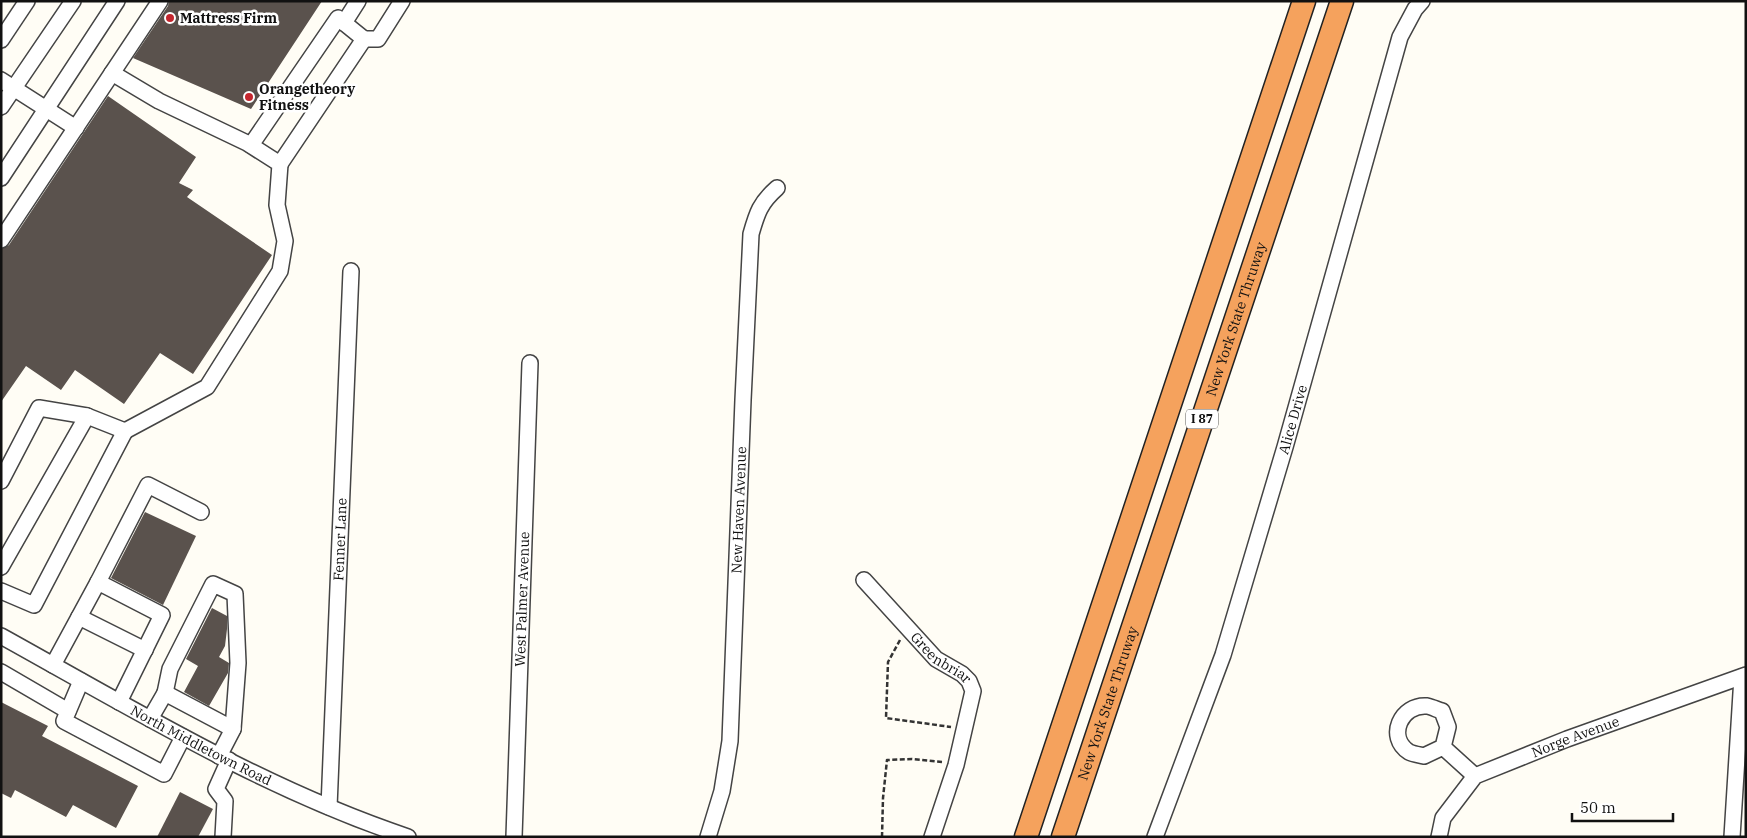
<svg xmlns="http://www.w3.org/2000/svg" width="1747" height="838" font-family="'IBM Plex Serif',serif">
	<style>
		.building { fill: #5a524d }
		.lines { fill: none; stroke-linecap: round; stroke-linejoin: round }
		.minor-casing { stroke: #444; stroke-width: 18 }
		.highway-casing { stroke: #222; stroke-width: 25 }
		.path { stroke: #333; stroke-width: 2.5; stroke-dasharray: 5 2.5; stroke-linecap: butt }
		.minor { stroke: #fff; stroke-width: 15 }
		.highway { stroke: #f5a25d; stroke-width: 22 }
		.poi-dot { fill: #c4262e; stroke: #fff; stroke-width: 2 }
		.labels { text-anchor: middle; stroke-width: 5; stroke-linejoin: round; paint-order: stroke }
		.shield { fill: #fff; stroke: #585858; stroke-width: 1 }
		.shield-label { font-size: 12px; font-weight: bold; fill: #111 }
		.poi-label { font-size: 14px; font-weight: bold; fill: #111; stroke: #fff; text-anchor: start }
		.street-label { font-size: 14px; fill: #111; stroke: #fff }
	</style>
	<rect width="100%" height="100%" fill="#fffdf5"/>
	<g class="building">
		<path d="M169,1h153l-71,108 -118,-51 35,-52z"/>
		<path d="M108,96l88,61 -17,26 14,7 -6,7 85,58 -79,119 -33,-21 -36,51 -49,-34 -14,20 -35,-24 -25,36v-153l8,-4z"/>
		<path d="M145,512l51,24 -33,69 -52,-27z"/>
		<path d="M212,608l15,8v13l-2,17 -6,11 10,6 -1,10 -19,33 -25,-14 14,-26 -12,-7z"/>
		<path d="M1,702l47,24 -6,10 96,50 -22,42 -43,-23 -7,12 -51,-27 -4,8 -10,-5z"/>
		<path d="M180,792l33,17 -15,28h-41z"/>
	</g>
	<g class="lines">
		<g class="minor-casing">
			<g id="minor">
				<path d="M344,23l14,-22"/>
				<path d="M364,39h14l24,-38"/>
				<path d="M1,40l26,-39"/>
				<path d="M1,80l75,48"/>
				<path d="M1,107l72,-106"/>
				<path d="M251,145l87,-127 26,21 -84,125"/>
				<path d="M1,178l116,-177"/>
				<path d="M1,240l159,-239"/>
				<path d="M1,481l38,-73 48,8"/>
				<path d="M1,567l86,-151 38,15 82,-44 73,-116 5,-30 -8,-36 3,-41 -33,-21 -88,-42 -47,-28"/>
				<path id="s1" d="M864,580l72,79 26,15 7,7 4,10 -17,74 -24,72"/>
				<path d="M98,582l50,-97 53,27"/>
				<path d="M1,591l33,14 91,-174"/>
				<path d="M79,617l66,33"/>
				<path id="s2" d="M1,636c132,73 263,153 407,201"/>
				<path d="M53,665l45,-83 64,33 -43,87"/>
				<path d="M1,672l67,39"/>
				<path d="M81,681l-17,40 100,53 19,-37"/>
				<path d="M165,693l5,-24 43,-85 22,10 3,69 -5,66"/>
				<path d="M150,719l15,-26 68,36 -14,27"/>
				<path d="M1443,747l-19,9c-4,-1 -11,-2 -15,-4 -23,-15 -8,-48 18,-46 5,1 11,4 15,5l6,16 -5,20 32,29"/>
				<path id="s3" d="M329,807l22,-536"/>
				<path d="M223,837l2,-36 -9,-12 13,-29"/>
				<path id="s4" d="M514,837l16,-474"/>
				<path id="s5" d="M708,837l14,-46 8,-50 13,-341 8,-166c6,-21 9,-31 26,-46"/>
				<path id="s6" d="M1155,837l68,-182 62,-208 115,-410 15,-28 7,-8"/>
				<path id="s7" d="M1439,837l4,-19 32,-42 92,-37 179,-64"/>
				<path d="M1732,837l10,-160"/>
			</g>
		</g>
		<g class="highway-casing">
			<g id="highway">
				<path d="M1026,837l278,-836"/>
				<path id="s8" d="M1063,837l279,-836"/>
			</g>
		</g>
		<g class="path">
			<path d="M900,640l-12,22 -2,56 65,9"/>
			<path d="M882,837l1,-39 4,-38 25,-1 30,3"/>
		</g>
		<use href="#minor" class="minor"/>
		<use href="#highway" class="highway"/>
	</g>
	<g class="poi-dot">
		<circle cx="170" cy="18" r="5"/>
		<circle cx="249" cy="97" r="5"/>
	</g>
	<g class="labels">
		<rect class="shield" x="1186" y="409.5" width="32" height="19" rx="4"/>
		<g class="shield-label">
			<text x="1202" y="423">I 87</text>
		</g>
		<g class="poi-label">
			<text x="180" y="23">Mattress Firm</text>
			<text x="259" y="94">Orangetheory<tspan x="259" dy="16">Fitness</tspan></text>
		</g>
		<g class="street-label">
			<text dy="5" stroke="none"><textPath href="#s8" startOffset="546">New York State Thruway</textPath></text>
			<text dy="5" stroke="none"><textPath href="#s6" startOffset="440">Alice Drive</textPath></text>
			<text dy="5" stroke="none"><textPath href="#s5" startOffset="330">New Haven Avenue</textPath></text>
			<text dy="5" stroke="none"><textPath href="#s3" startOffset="268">Fenner Lane</textPath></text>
			<text dy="5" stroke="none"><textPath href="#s4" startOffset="238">West Palmer Avenue</textPath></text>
			<text dy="5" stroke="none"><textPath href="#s1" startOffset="110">Greenbriar</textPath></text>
			<text dy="5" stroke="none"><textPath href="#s8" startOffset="141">New York State Thruway</textPath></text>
			<text dy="5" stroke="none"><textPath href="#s7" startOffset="180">Norge Avenue</textPath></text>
			<text dy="5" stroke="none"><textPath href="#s2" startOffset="228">North Middletown Road</textPath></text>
		</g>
	</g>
	<rect width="1747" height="838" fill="none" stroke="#111111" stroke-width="5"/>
	<path d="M1572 813v8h101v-8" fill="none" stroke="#111111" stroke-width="2.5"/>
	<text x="1580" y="813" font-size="15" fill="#111111" stroke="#ffffff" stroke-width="4" paint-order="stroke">50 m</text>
</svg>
